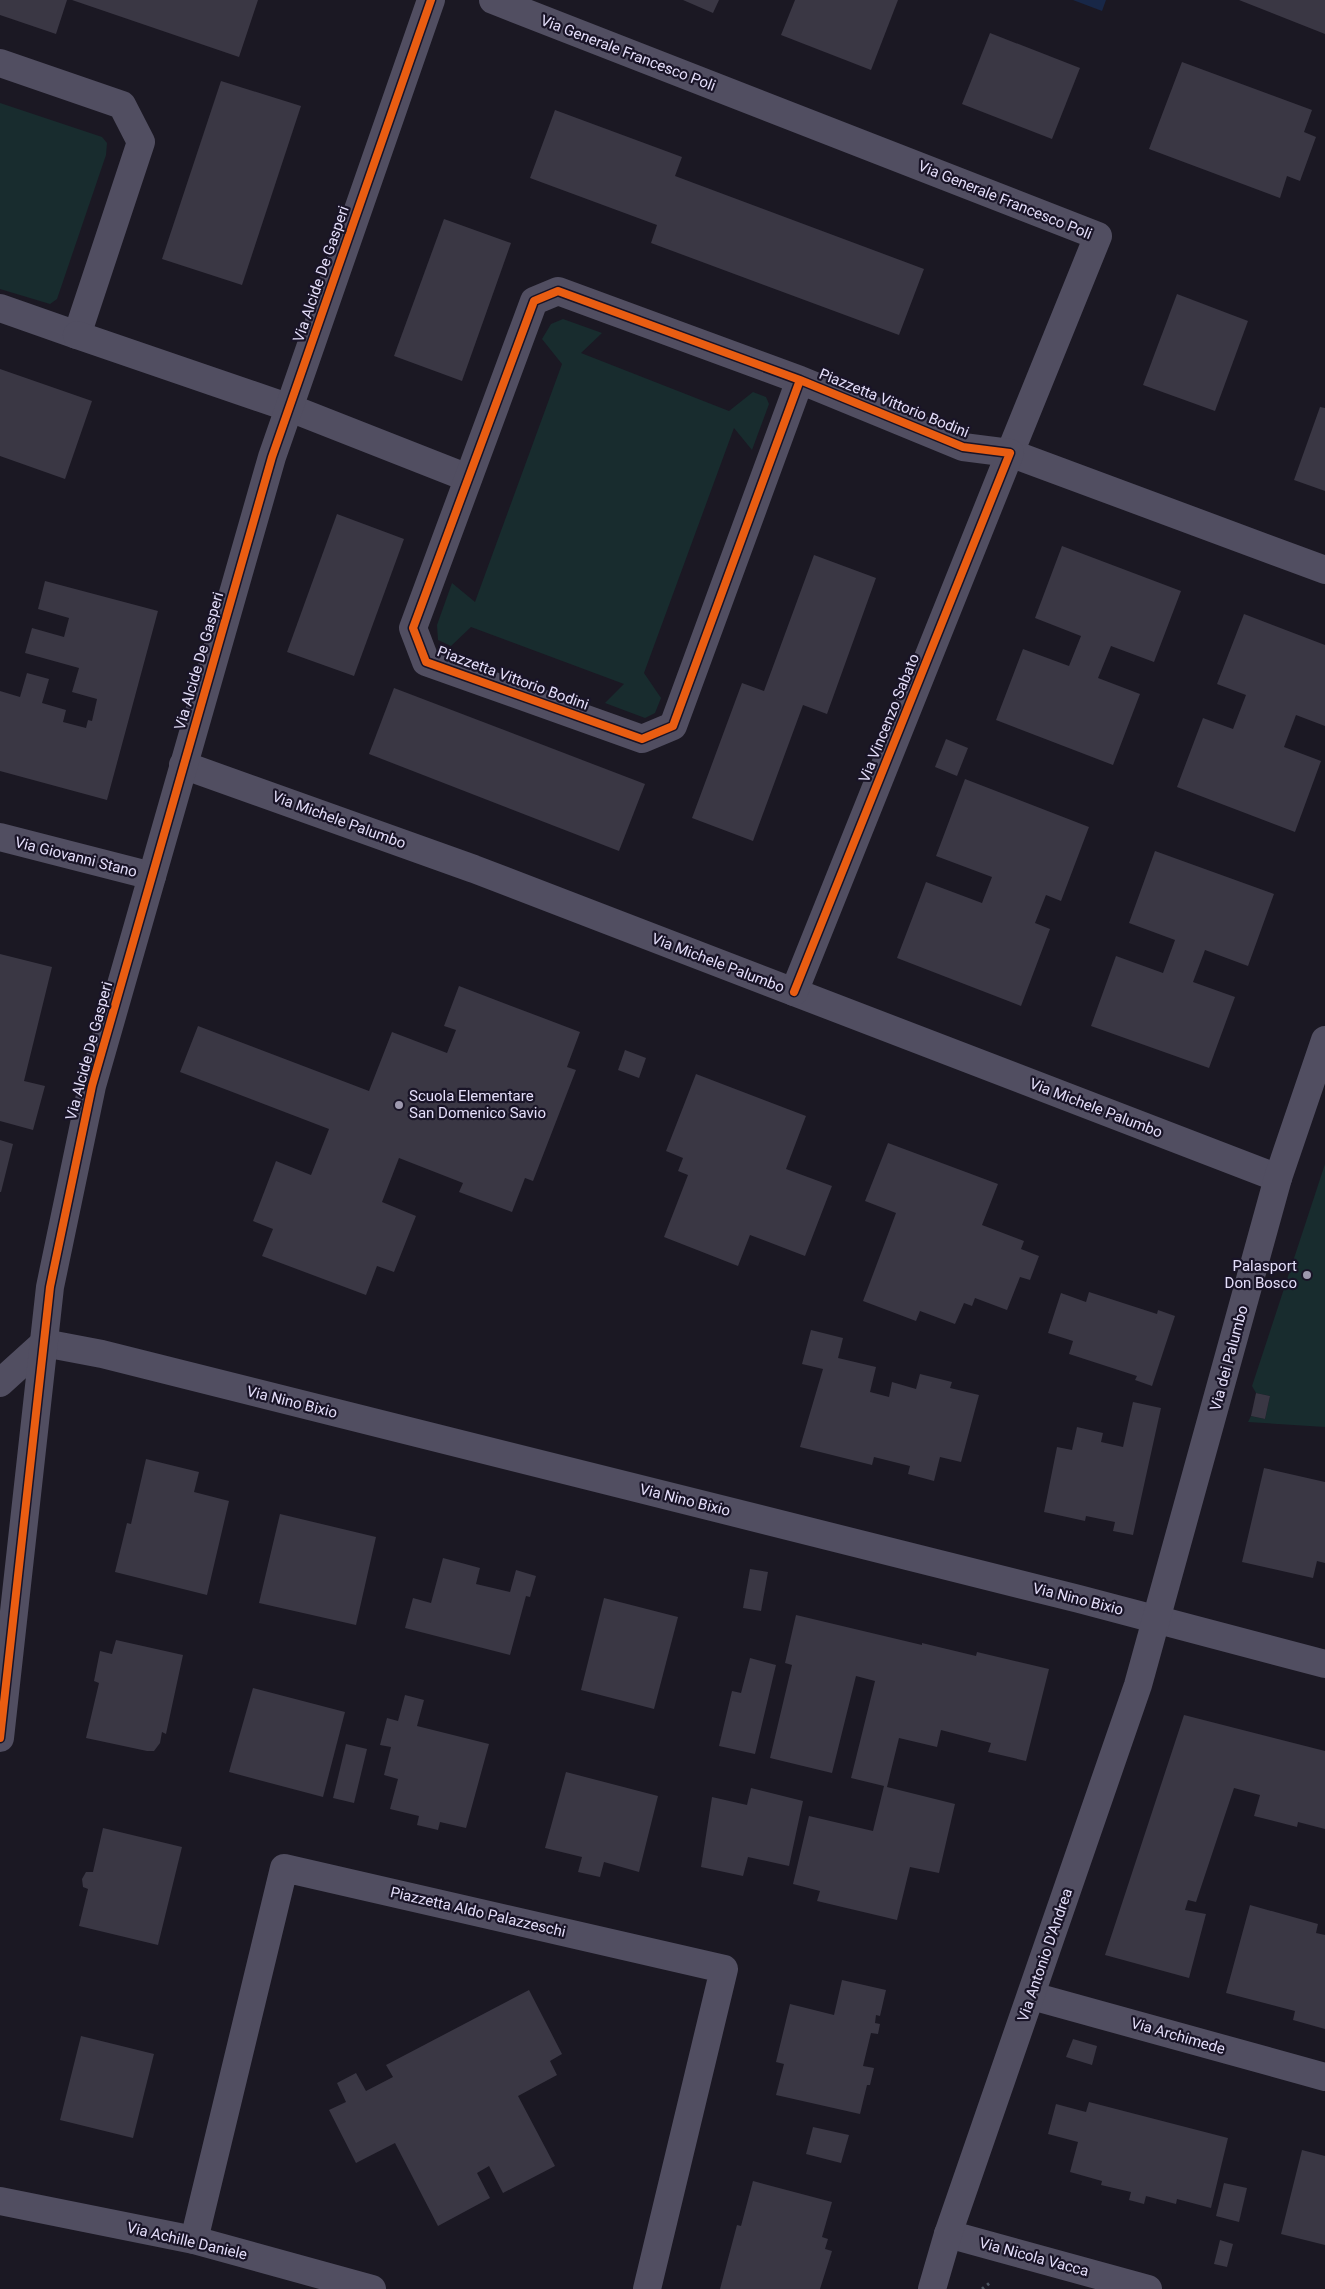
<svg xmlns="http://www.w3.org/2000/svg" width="1325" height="2289" font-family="Roboto,sans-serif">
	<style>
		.green { fill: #182c2e }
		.water { fill: #182747 }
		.building { fill: #3a3744 }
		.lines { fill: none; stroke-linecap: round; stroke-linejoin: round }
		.path { stroke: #4d5561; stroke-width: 3; stroke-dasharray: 2.5 4; stroke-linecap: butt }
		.minor { stroke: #514e61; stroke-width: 28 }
		.cycleway-casing { stroke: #191427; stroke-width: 11 }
		.cycleway { stroke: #e95d12; stroke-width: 8 }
		.poi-dot { fill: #9e99af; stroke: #191427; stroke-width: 2 }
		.labels { text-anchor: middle; stroke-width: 4.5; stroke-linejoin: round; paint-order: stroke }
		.street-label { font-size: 15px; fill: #e4defa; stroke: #191427 }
		.poi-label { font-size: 15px; fill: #e4defa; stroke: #191427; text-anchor: start }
	</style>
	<rect width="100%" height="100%" fill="#1b1823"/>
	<g class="green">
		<path d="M0,103l102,34 5,6 -1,12 -49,144 -7,5 -50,-15z"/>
		<path d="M563,319l39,14 -21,20 148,58 24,-19 13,5 3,7 -17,46 -18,-22 -90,245 17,25 -6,15 -10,5 -40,-15 19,-19 -153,-57 -20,19 -13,-6 -1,-15 15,-42 23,19 87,-238 -20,-25 9,-15z"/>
		<path d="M1325,1164v263l-77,-5 3,-6 14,3 5,-23 -14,-3 -4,-7z"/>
	</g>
	<path class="water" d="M1073,0h33l-4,11z"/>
	<g class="building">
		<path d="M0,0h67l-11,34 -56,-19z"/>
		<path d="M72,0h186l-19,57z"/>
		<path d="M683,0h36l-6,13z"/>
		<path d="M795,0h103l-27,70 -90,-35z"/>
		<path d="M1239,0h86v34z"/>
		<path d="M990,33l90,35 -28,71 -90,-35z"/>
		<path d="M1182,62l130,48 -8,22 12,5 -16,44 -13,-5 -7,22 -131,-49z"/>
		<path d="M221,81l80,25 -59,179 -80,-26z"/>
		<path d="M555,110l127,47 -7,19 249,93 -25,66 -248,-92 6,-18 -127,-47z"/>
		<path d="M444,219l67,24 -49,138 -68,-25z"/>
		<path d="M1177,294l71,27 -33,90 -72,-26z"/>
		<path d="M0,369l92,32 -27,78 -65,-23z"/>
		<path d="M1320,407l5,1v83l-31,-11z"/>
		<path d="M337,514l67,25 -50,137 -67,-24z"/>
		<path d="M1062,546l119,45 -27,71 -43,-16 -13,32 42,16 -27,71 -117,-45 27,-71 46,17 12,-30 -46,-18z"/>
		<path d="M814,555l62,23 -49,136 -24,-9 -50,136 -61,-23 50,-135 22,8z"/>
		<path d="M45,581l113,30 -51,189 -107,-29v-80l20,6 7,-24 22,6 -7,24 24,7 -3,12 23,6 2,-8 4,1 5,-22 -25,-7 7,-24 -54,-15 7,-25 32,9 5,-19 -31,-9z"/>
		<path d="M1244,614l81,31v81l-29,-11 -12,32 37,14 -26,71 -118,-45 26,-69 30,11 13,-34 -29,-11z"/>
		<path d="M394,688l251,96 -26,67 -250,-97z"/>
		<path d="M946,739l22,9 -11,28 -22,-9z"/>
		<path d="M965,779l124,48 -28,74 -15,-6 -11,28 15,6 -29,77 -124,-48 29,-76 56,21 10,-26 -56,-21z"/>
		<path d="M1155,851l119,43 -26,72 -43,-16 -12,32 42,15 -26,71 -118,-42 25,-70 47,17 12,-33 -46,-17z"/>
		<path d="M0,954l52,13 -28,114 21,5 -12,44 -33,-9z"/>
		<path d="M459,986l121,46 -13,35 9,3 -43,111 -8,-3 -13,34 -53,-20 4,-9 -64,-25 -17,44 34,14 -22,56 -17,-6 -11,29 -104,-39 11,-27 -20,-8 23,-60 35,14 18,-46 -149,-57 18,-46 171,65 23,-59 55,21 9,-23 -12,-4z"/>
		<path d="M625,1050l21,8 -7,20 -21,-8z"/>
		<path d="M696,1074l110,42 -20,53 46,17 -27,70 -55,-21 -12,31 -74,-29 24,-62 -10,-4 5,-13 -17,-7z"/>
		<path d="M0,1140l13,4 -12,48h-1z"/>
		<path d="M888,1143l110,41 -16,41 42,16 -3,8 18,7 -9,24 -10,-3 -13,33 -32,-12 -3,8 -8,-3 -9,21 -35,-13 -4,10 -53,-20 33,-88 -31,-12z"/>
		<path d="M1089,1292l68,22 1,-4 17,6 -23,70 -17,-6 2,-4 -68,-22 4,-13 -25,-8 13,-40 25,9z"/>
		<path d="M811,1330l32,8 -5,20 38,9 -6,25 19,5 3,-15 24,7 4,-15 32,8 -2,6 29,7 -18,67 -21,-5 -6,24 -26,-7 2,-8 -36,-9 -2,8 -72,-18 23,-78 -21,-5z"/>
		<path d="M1256,1393l14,3 -5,23 -14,-3z"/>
		<path d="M1133,1402l28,6 -28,127 -20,-4 2,-9 -29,-6 -1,5 -41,-9 13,-65 15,3 5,-23 26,6 -2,9 22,5z"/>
		<path d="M146,1459l53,13 -5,20 35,9 -22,94 -92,-23 12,-49 4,1z"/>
		<path d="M1264,1468l61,14v81l-8,-2 -4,17 -71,-16z"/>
		<path d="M280,1514l96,23 -20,88 -97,-22z"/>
		<path d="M443,1558l37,10 -4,16 34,8 6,-22 20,6 -6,21 -4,-1 -16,59 -105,-27 8,-30 18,5z"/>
		<path d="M750,1569l18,3 -7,39 -18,-3z"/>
		<path d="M604,1598l74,19 -24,92 -73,-19z"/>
		<path d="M796,1615l126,30v-2l54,13 1,-4 72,17 -23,92 -38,-9 3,-9 -50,-13 -4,17 -38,-9 -12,49 68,17 -16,69 -29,-6 -13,53 -80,-19 3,-10 -27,-7 16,-68 64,15 11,-45 -33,-8 24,-97 -19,-5 -24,97 -62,-15 22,-93 -7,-2z"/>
		<path d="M116,1640l67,15 -17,79 -4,-2 -2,11 -6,8h-7l-61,-13 13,-55 -5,-2 6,-30 12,3z"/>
		<path d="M750,1658l26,7 -21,89 -36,-8 13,-55 9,2z"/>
		<path d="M253,1688l92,24 -22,85 -94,-25z"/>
		<path d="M405,1695l19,5 -7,26 72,18 -23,84 -26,-6 -2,8 -21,-5 2,-9 -29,-7 8,-30 -14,-4 7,-28 -11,-2 7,-27 11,3z"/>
		<path d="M1184,1715l141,36v78l-27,-7 -1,5 -43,-11 6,-21 -26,-7 -38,114 -8,-2 -3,10 21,4 -17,64 -84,-23z"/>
		<path d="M346,1744l21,5 -13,54 -21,-5z"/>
		<path d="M566,1772l92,24 -19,76 -35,-10 -4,15 -22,-5 4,-15 -37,-9z"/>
		<path d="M751,1788l52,13 -14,65 -41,-9 -5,19 -42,-9 11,-70 35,8z"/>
		<path d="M103,1828l79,19 -24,98 -79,-19 9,-37 -5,-2 -1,-8 4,-7h7z"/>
		<path d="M1250,1905l68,19 -2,9 9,2v94l-32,-9 2,-9 -69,-18z"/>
		<path d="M842,1980l44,10 -6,26 -4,-1 -1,8 5,1 -2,10 -7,-1 -8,33 11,2 -4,17h-3l-7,29 -84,-19 8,-31 -8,-2 14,-58 44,11z"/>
		<path d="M529,1990l33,64 -12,7 7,14 -39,21 37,70 -52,27 -14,-27 -12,7 13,25 -52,28 -43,-83 -39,20 -27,-53 17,-8 -9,-19 19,-10 10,18 27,-14 -7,-12z"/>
		<path d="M81,2036l73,18 -21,84 -73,-18z"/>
		<path d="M1073,2039l24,7 -5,19 -26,-8z"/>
		<path d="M1089,2102l139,36 -17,70 -34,-9 -1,5 -30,-8 -2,8 -15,-4 2,-8 -30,-7 1,-4 -32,-9 8,-30 -30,-8 8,-30 30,8z"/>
		<path d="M813,2127l36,8 -8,28 -35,-9z"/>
		<path d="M1302,2150l23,6v89l-44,-11z"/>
		<path d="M753,2181l79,21 -10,35 6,2 -3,10 7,2 -12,38h-100l17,-64 4,1z"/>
		<path d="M1224,2183l23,5 -8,34 -23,-6z"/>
		<path d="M1220,2240l13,4 -6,23 -13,-3z"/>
	</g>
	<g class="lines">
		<path class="path" d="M982,2289l9,-7"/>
		<g class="minor">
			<path d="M493,0l605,236 -88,217 315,117"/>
			<path d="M0,63l122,42 19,37 -64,193 -77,-27"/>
			<path d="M77,335l213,73 178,70"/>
			<path d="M183,765l291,104 804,309"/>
			<path d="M0,837l152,39"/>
			<path d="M794,992l216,-539 -47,-6 -163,-67 -242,-89 -24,10 -121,327 13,34 216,77 31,-13 127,-346"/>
			<path d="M44,1343l58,11 977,245 246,65"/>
			<path d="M0,1383l44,-40"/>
			<path d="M0,1738l50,-451 42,-201 180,-629 159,-457"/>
			<path d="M1032,1996l293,81"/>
			<path d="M0,2201l194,39 178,49"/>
			<path d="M948,2234l200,55"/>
			<path d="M194,2240l90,-372 440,101 -77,320"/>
			<path d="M932,2289l16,-55 190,-549 140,-507 47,-138"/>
		</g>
		<g class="cycleway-casing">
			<g id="cycleway">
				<path d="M794,992l216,-539 -47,-6 -163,-67 -242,-89 -24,10 -121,327 13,34 216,77 31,-13 127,-346"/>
				<path d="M0,1738l50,-451 42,-201 180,-629 159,-457"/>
			</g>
		</g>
		<use href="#cycleway" class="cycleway"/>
	</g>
	<g class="poi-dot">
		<circle cx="399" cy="1105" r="5"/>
		<circle cx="1307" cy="1275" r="5"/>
	</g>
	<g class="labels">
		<g class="street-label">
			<text transform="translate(628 53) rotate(21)" y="5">Via Generale Francesco Poli</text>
			<text transform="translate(1005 200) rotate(22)" y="5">Via Generale Francesco Poli</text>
			<text transform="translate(321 274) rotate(-71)" y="5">Via Alcide De Gasperi</text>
			<text transform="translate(894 403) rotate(22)" y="5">Piazzetta Vittorio Bodini</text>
			<text transform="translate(199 661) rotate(-74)" y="5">Via Alcide De Gasperi</text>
			<text transform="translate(513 678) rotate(20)" y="5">Piazzetta Vittorio Bodini</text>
			<text transform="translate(889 718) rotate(-68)" y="5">Via Vincenzo Sabato</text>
			<text transform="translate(339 820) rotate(20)" y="5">Via Michele Palumbo</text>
			<text transform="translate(76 857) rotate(14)" y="5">Via Giovanni Stano</text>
			<text transform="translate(718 963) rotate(21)" y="5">Via Michele Palumbo</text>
			<text transform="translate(89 1051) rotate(-75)" y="5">Via Alcide De Gasperi</text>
			<text transform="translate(1096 1108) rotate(21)" y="5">Via Michele Palumbo</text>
			<text transform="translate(1229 1358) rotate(-75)" y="5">Via dei Palumbo</text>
			<text transform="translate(292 1402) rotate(14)" y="5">Via Nino Bixio</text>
			<text transform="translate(685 1500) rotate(14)" y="5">Via Nino Bixio</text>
			<text transform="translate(1078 1599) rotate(14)" y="5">Via Nino Bixio</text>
			<text transform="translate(478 1912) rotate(13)" y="5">Piazzetta Aldo Palazzeschi</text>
			<text transform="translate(1045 1955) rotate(-71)" y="5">Via Antonio D'Andrea</text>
			<text transform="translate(1178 2036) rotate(16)" y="5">Via Archimede</text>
			<text transform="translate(187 2241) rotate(13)" y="5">Via Achille Daniele</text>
			<text transform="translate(1034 2257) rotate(15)" y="5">Via Nicola Vacca</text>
		</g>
		<g class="poi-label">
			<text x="409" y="1101">Scuola Elementare<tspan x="409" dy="17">San Domenico Savio</tspan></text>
			<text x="1297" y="1271" text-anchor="end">Palasport<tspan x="1297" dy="17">Don Bosco</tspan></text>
		</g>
	</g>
</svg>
